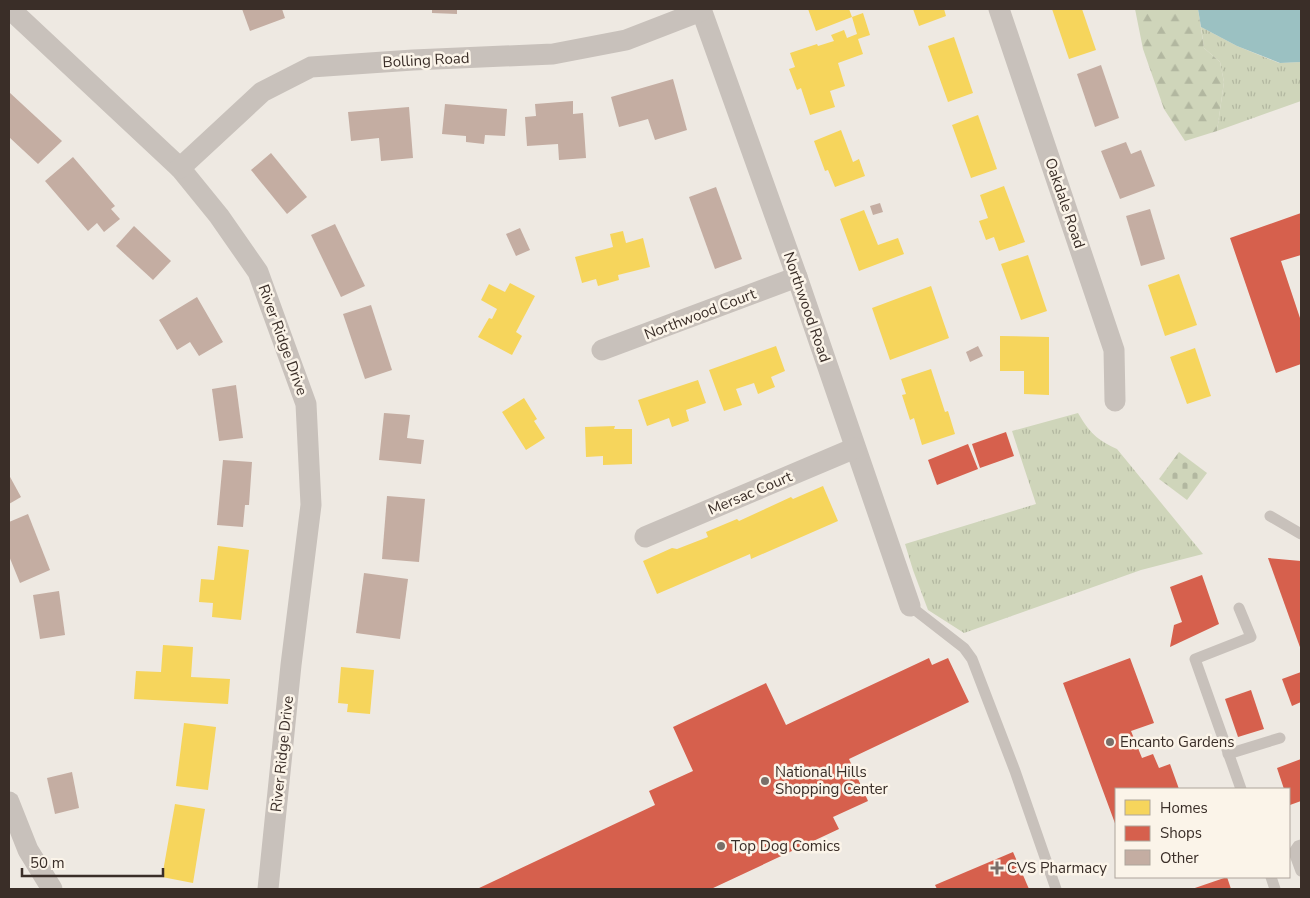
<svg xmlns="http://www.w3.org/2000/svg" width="1310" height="898" font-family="'Nunito Sans',sans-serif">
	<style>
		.grass { fill: url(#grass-tufts) }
		.forest { fill: url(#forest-firs) }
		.cemetery { fill: url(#cemetery-stones) }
		.water { fill: #9bc1c2 }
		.homes { fill: #f6d55c }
		.shops { fill: #d6604d }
		.building { fill: #c4ada2 }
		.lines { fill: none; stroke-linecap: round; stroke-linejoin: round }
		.lane { stroke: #c8c1bb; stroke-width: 11 }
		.street { stroke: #c8c1bb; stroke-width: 21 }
		.poi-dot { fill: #796f69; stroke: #fbf4e9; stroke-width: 2 }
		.labels { text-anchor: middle; stroke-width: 5; stroke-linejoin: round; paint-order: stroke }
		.street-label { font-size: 15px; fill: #3a2e28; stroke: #fbf4e9 }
		.poi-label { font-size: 15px; fill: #3a2e28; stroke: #fbf4e9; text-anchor: start }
	</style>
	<defs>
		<pattern id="grass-tufts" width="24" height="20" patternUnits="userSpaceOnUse" patternTransform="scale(1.25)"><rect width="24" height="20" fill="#cfd5ba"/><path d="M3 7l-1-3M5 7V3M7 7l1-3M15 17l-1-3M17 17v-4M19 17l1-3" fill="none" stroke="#b2b7a0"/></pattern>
		<pattern id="forest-firs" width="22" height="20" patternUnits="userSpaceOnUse" patternTransform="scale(1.25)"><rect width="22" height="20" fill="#cfd5ba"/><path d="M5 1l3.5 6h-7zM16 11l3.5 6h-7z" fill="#b2b7a0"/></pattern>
		<pattern id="cemetery-stones" width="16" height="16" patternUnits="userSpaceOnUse" patternTransform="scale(1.25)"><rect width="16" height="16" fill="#cfd5ba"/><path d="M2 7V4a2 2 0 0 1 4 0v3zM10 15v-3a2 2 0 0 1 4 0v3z" fill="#b2b7a0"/></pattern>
	</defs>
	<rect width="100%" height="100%" fill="#eee9e2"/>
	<g class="grass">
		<path d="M1201,27l36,19 42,17 22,-1v39l-84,30 7,-49 -4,-20 -16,-14z"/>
		<path d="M1078,413c12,20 18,26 39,36l86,105 -62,16 -177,63 -36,-23 -15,-40 -8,-26 131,-40 -24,-73z"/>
	</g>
	<path class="forest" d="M1135,9h63l6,39 16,14 4,20 -7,49 -32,10 -21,-32 -21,-60z"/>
	<path class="cemetery" d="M1179,452l28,21 -20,27 -28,-21z"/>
	<path class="water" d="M1198,9h103v53l-21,1 -43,-17 -36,-19z"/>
	<g class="homes">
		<path d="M808,9h41l3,8 -36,14z"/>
		<path d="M913,9h31l2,7 -27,10z"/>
		<path d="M1052,9h30l14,41 -27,9z"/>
		<path d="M863,13l7,22 -12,4 5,15 -25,9 7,23 -15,5 5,16 -25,8 -9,-27 -4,2 -8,-21 6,-2 -5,-14 27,-9 1,2 16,-5 -3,-6 13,-5 3,8 10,-4 -5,-17z"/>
		<path d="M954,37l19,56 -25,9 -20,-56z"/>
		<path d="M978,115l19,54 -26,9 -19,-53z"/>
		<path d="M841,130l12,32 6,-3 6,17 -30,11 -7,-17 -3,1 -11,-30z"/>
		<path d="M1004,186l21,56 -26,9 -5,-14 -8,3 -7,-19 9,-3 -8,-23z"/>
		<path d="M864,210l14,35 20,-7 6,16 -45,17 -19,-52z"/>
		<path d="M623,231l3,12 17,-5 7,29 -32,8 1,5 -21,6 -2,-7 -14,4 -7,-26 38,-10 -3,-13z"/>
		<path d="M1028,255l19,56 -26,9 -20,-56z"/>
		<path d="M1179,274l18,51 -32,11 -17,-51z"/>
		<path d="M510,283l25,13 -19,36 6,4 -10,19 -34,-18 11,-19 3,1 5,-10 -16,-9 8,-16 16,8z"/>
		<path d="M931,286l18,52 -59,22 -18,-52z"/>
		<path d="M1000,336l49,1v58l-25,-1v-23h-24z"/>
		<path d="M776,346l9,25 -14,6 4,10 -17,7 -4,-11 -18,6 6,16 -18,6 -15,-41z"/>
		<path d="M1195,348l16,48 -24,8 -17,-47z"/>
		<path d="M931,369l14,43 3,-1 7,23 -33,11 -8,-27 -4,2 -8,-25 4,-1 -5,-15z"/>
		<path d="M698,380l8,23 -20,7 3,11 -17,6 -3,-9 -22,8 -9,-26z"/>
		<path d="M524,398l13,21 -3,2 11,17 -19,12 -24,-38z"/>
		<path d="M615,426l-1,3h18v35l-29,1v-9l-17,1 -1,-30z"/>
		<path d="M823,486l15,35 -87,38 -1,-5 -93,40 -14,-33 29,-13 5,1 31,-12 -2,-5 31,-13 2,2 52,-24 2,2z"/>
		<path d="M218,546l31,4 -8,70 -29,-3 1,-14 -14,-1 2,-23 13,1z"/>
		<path d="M163,645l30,2 -2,30 39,2 -2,25 -94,-5 2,-28 25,1z"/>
		<path d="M341,667l33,3 -4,44 -23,-2 1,-8 -10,-1z"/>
		<path d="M184,723l32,4 -8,63 -32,-4z"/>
		<path d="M175,804l30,5 -12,74 -31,-6z"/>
	</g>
	<g class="shops">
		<path d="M1301,213v42l-20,6 20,60v43l-25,9 -46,-135z"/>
		<path d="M1006,432l8,24 -34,12 -8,-24z"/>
		<path d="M968,444l10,25 -41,16 -9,-25z"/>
		<path d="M1268,558l33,3v89z"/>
		<path d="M1202,575l17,49 -49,23 4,-22 8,-3 -12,-35z"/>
		<path d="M929,658l3,7 16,-7 21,44 -120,57 19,42 -35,16 6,12 -128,60h-234l178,-84 -6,-14 44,-20 -20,-44 93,-44 20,42z"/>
		<path d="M1130,658l24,65 -23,8 11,27 11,-4 6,14 11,-4 9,25h-63v37l-53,-143z"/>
		<path d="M1301,672v30l-9,4 -10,-27z"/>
		<path d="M1251,690l13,39 -26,8 -13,-38z"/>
		<path d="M1301,759v42l-11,4 -1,-16h-5l-7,-21z"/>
		<path d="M1013,852l16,37h-92l-2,-4z"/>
		<path d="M1227,877l4,12h-39z"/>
	</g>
	<g class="building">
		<path d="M242,9h40l3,9 -35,13z"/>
		<path d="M432,9h25v5l-25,-1z"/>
		<path d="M1101,65l18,53 -24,9 -18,-53z"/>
		<path d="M673,79l14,51 -32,10 -7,-21 -29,8 -8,-30z"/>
		<path d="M9,92l53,49 -24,23 -29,-27z"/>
		<path d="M573,101v13l10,-1 3,45 -27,2 -1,-16 -31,2 -2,-29 11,-1 -1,-12z"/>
		<path d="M445,104l62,5 -2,27 -20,-1 -1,9 -18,-2v-6l-24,-2z"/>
		<path d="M409,107l4,51 -32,3 -2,-23 -28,3 -3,-29z"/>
		<path d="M1126,142l5,12 10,-4 14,36 -35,13 -19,-48z"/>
		<path d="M271,153l36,44 -20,17 -36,-44z"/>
		<path d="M73,157l42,49 -4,3 9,10 -16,13 -7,-9 -9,8 -43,-50z"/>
		<path d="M716,187l26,72 -27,10 -26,-72z"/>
		<path d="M880,203l3,9 -10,3 -3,-9z"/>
		<path d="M1150,209l15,50 -24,7 -15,-50z"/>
		<path d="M335,224l30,62 -24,11 -30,-62z"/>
		<path d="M134,226l37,35 -18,19 -37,-34z"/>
		<path d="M520,228l10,22 -14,6 -10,-22z"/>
		<path d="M197,297l26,45 -24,14 -9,-14 -13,8 -18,-30z"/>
		<path d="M371,305l21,65 -27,9 -22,-65z"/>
		<path d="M978,346l5,10 -13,6 -4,-10z"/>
		<path d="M236,385l7,53 -24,3 -7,-52z"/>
		<path d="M384,413l26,2 -3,23 17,2 -3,24 -42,-4z"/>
		<path d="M223,460l29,2 -3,43h-4l-2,22 -26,-2z"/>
		<path d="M9,475l12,22 -12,7z"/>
		<path d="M387,496l38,3 -6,63 -37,-3z"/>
		<path d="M28,514l22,56 -30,13 -11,-27v-34z"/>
		<path d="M364,573l44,6 -8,60 -44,-6z"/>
		<path d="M59,591l6,44 -25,4 -7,-44z"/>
		<path d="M72,772l7,36 -24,6 -8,-36z"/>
	</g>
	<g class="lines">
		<g class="lane">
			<path d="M1270,516l31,18"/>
			<path d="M910,606l54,42 8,11 43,112 41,118"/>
			<path d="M1239,608l12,29 -56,22 46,130"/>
			<path d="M1228,754l52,-16"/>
			<path d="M1301,845l-3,1 -4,6 7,19"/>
			<path d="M1271,877l4,12"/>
		</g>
		<g class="street">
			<path d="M10,9l170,159 39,48 39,56 48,132 5,101 -20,160 -23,224"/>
			<path d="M701,9l96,268 113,329"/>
			<path d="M999,9l115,341 1,51"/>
			<path d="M180,168l82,-76 49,-25 102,-7 140,-6 73,-14 75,-29"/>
			<path d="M602,350l195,-73"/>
			<path d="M645,537l210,-89"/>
			<path d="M9,802l19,48 24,39"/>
		</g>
	</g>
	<g class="poi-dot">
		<circle cx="1110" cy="742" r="5"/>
		<circle cx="765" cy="781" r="5"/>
		<circle cx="721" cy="846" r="5"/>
		<path d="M994.5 860.5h5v5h5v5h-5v5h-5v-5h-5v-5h5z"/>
	</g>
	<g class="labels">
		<g class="street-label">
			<text transform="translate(426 60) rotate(-3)" y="5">Bolling Road</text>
			<text transform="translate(1065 203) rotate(71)" y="5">Oakdale Road</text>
			<text transform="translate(807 307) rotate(71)" y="5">Northwood Road</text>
			<text transform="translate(700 314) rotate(-21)" y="5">Northwood Court</text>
			<text transform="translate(283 340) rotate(70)" y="5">River Ridge Drive</text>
			<text transform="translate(750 493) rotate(-23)" y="5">Mersac Court</text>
			<text transform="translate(282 754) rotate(-84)" y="5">River Ridge Drive</text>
		</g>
		<g class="poi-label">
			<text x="1120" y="747">Encanto Gardens</text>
			<text x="775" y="777">National Hills<tspan x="775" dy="17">Shopping Center</tspan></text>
			<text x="731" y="851">Top Dog Comics</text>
			<text x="1007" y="873">CVS Pharmacy</text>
		</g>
	</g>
	<rect width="1310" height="898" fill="none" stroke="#3a2e28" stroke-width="20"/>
	<rect x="1115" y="788" width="175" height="90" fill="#fbf4e9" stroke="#aea59c"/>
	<rect x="1125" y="800" width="25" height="15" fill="#f6d55c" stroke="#aea59c"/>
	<text x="1160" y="813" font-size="15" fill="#3a2e28">Homes</text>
	<rect x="1125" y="826" width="25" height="15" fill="#d6604d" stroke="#aea59c"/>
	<text x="1160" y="838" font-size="15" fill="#3a2e28">Shops</text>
	<rect x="1125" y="850" width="25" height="15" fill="#c4ada2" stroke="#aea59c"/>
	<text x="1160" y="863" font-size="15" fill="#3a2e28">Other</text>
	<path d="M22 868v8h141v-8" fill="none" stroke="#3a2e28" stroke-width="2.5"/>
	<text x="30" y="868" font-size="15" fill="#3a2e28" stroke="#fbf4e9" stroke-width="4" paint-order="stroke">50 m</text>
</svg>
